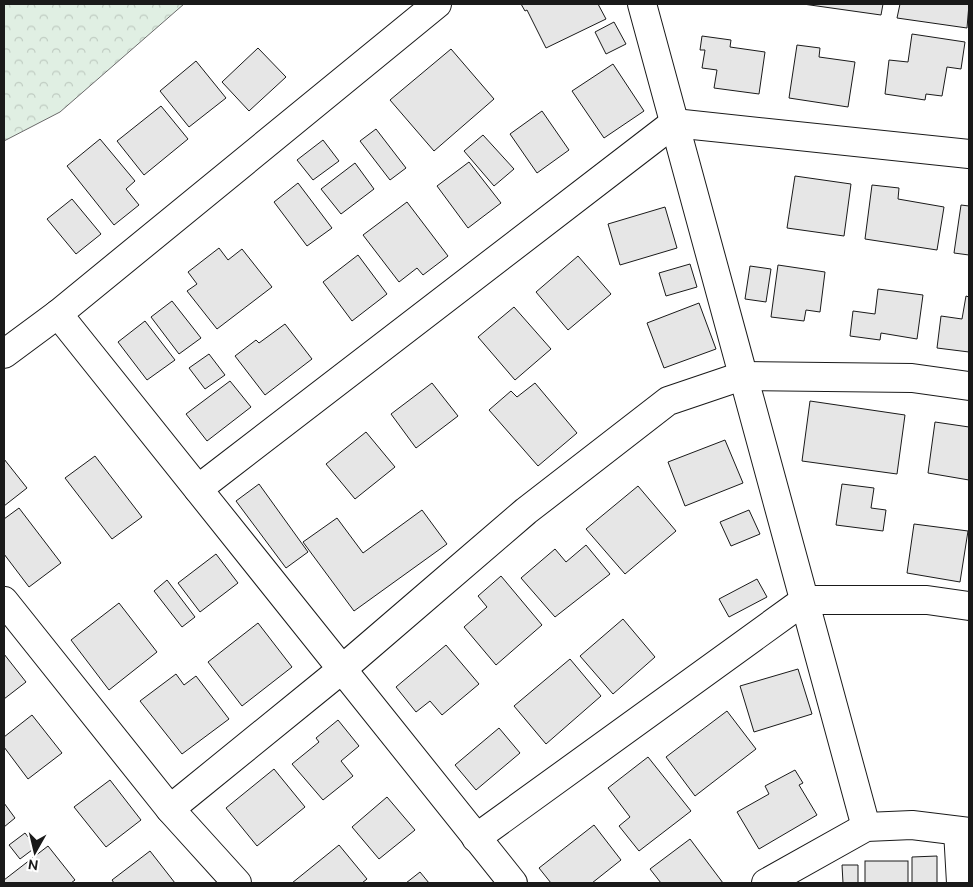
<svg xmlns="http://www.w3.org/2000/svg" width="973" height="887" font-family="Ubuntu,sans-serif">
	<style>
		.forest { fill: url(#forest-crowns); stroke: #6a6a6a }
		.building { fill: #e6e6e6; stroke: #1a1a1a }
		.lines { fill: none; stroke-linecap: round; stroke-linejoin: round }
		.street-casing { stroke: #1a1a1a; stroke-width: 30 }
		.street { stroke: #fff; stroke-width: 28 }
	</style>
	<defs>
		<pattern id="forest-crowns" width="20" height="18" patternUnits="userSpaceOnUse" patternTransform="scale(1.25)"><rect width="20" height="18" fill="#e0efe3"/><path d="M2 6a3 3 0 1 1 6 0M12 15a3 3 0 1 1 6 0" fill="none" stroke="#c0ccc2"/></pattern>
	</defs>
	<rect width="100%" height="100%" fill="#fff"/>
	<path class="forest" d="M4,4h180l-124,108 -56,29z"/>
	<g class="building">
		<path d="M521,4h77l8,15 -60,29 -19,-38 -2,1z"/>
		<path d="M803,4h80l-2,11z"/>
		<path d="M900,4h69l-2,24 -70,-10z"/>
		<path d="M614,22l12,22 -20,10 -11,-22z"/>
		<path d="M912,34l53,8 -4,27 -14,-2 -5,29 -16,-2 -1,6 -40,-6 4,-34 19,2z"/>
		<path d="M702,36l29,4 -1,7 35,5 -6,42 -45,-6 3,-18 -15,-2 3,-18h-5z"/>
		<path d="M797,45l23,3 -1,9 36,5 -7,45 -59,-9z"/>
		<path d="M258,48l28,29 -37,34 -27,-29z"/>
		<path d="M451,49l43,50 -60,52 -44,-51z"/>
		<path d="M196,61l30,37 -37,29 -29,-36z"/>
		<path d="M613,64l31,47 -40,27 -32,-47z"/>
		<path d="M161,106l27,33 -44,36 -27,-34z"/>
		<path d="M542,111l27,39 -32,23 -27,-39z"/>
		<path d="M376,129l30,39 -16,12 -30,-39z"/>
		<path d="M483,135l31,34 -20,17 -30,-35z"/>
		<path d="M100,139l35,42 -9,8 13,16 -25,20 -47,-59z"/>
		<path d="M323,140l16,21 -26,19 -16,-20z"/>
		<path d="M469,162l32,41 -33,25 -31,-42z"/>
		<path d="M355,163l19,26 -33,25 -20,-25z"/>
		<path d="M795,176l56,8 -7,52 -57,-8z"/>
		<path d="M298,183l34,45 -25,18 -33,-44z"/>
		<path d="M872,185l27,3 -1,11 46,8 -7,43 -72,-11z"/>
		<path d="M72,199l29,35 -25,20 -29,-35z"/>
		<path d="M407,202l41,54 -25,19 -6,-7 -18,14 -36,-47z"/>
		<path d="M961,205l8,1v49l-15,-2z"/>
		<path d="M665,207l12,41 -57,17 -12,-41z"/>
		<path d="M219,248l9,12 14,-11 30,38 -55,42 -30,-38 10,-7 -9,-12z"/>
		<path d="M358,255l29,39 -35,27 -29,-39z"/>
		<path d="M578,256l33,38 -43,36 -32,-38z"/>
		<path d="M690,264l7,23 -31,9 -7,-23z"/>
		<path d="M778,265l47,7 -5,40 -14,-2 -2,11 -33,-4z"/>
		<path d="M750,266l21,3 -5,33 -21,-3z"/>
		<path d="M878,289l45,6 -6,44 -36,-6 -1,7 -30,-4 3,-25 22,3z"/>
		<path d="M966,296l3,1v55l-32,-4 4,-32 21,3z"/>
		<path d="M172,301l29,37 -22,16 -28,-37z"/>
		<path d="M699,303l17,46 -52,19 -17,-45z"/>
		<path d="M514,307l37,42 -36,31 -37,-43z"/>
		<path d="M145,321l30,39 -28,20 -29,-38z"/>
		<path d="M285,324l27,35 -47,36 -30,-39 21,-16 3,3z"/>
		<path d="M209,354l16,21 -20,14 -16,-21z"/>
		<path d="M230,381l21,26 -44,34 -21,-27z"/>
		<path d="M432,383l26,33 -42,32 -25,-34z"/>
		<path d="M535,383l42,50 -39,33 -49,-56 22,-19 6,6z"/>
		<path d="M810,401l95,14 -8,59 -95,-13z"/>
		<path d="M935,422l34,5v53l-41,-7z"/>
		<path d="M366,432l29,35 -40,32 -29,-35z"/>
		<path d="M725,440l18,43 -58,23 -17,-44z"/>
		<path d="M95,456l47,61 -30,22 -47,-61z"/>
		<path d="M4,459l23,29 -23,18z"/>
		<path d="M259,484l49,68 -22,16 -50,-67z"/>
		<path d="M842,484l32,4 -3,20 15,2 -3,21 -47,-6z"/>
		<path d="M638,486l38,45 -51,43 -39,-45z"/>
		<path d="M19,508l42,55 -32,24 -25,-33v-35z"/>
		<path d="M422,510l25,34 -93,67 -51,-69 34,-24 26,35z"/>
		<path d="M749,510l11,24 -29,12 -11,-24z"/>
		<path d="M914,524l54,7 -8,51 -53,-9z"/>
		<path d="M586,545l24,29 -55,43 -34,-39 34,-29 11,13z"/>
		<path d="M216,554l22,29 -38,29 -22,-29z"/>
		<path d="M501,576l41,49 -46,40 -32,-38 23,-20 -9,-11z"/>
		<path d="M757,579l10,18 -38,20 -10,-18z"/>
		<path d="M167,580l28,37 -13,10 -28,-36z"/>
		<path d="M119,603l38,49 -48,38 -38,-50z"/>
		<path d="M623,619l32,38 -42,37 -33,-38z"/>
		<path d="M258,623l34,44 -50,39 -34,-44z"/>
		<path d="M446,645l33,39 -37,31 -12,-14 -14,11 -20,-25z"/>
		<path d="M4,654l22,28 -22,17z"/>
		<path d="M570,659l31,37 -55,48 -32,-38z"/>
		<path d="M798,669l14,45 -58,18 -14,-46z"/>
		<path d="M176,674l8,11 12,-9 33,43 -47,35 -42,-53z"/>
		<path d="M727,711l29,38 -61,47 -29,-39z"/>
		<path d="M32,715l30,38 -34,26 -24,-32v-10z"/>
		<path d="M338,720l21,26 -18,15 12,15 -30,24 -31,-36 27,-22 -3,-4z"/>
		<path d="M499,728l21,25 -44,37 -21,-25z"/>
		<path d="M648,757l43,54 -52,40 -20,-25 11,-9 -22,-29z"/>
		<path d="M274,769l31,38 -48,39 -31,-38z"/>
		<path d="M795,770l8,13 -4,2 18,30 -58,34 -22,-37 32,-18 -4,-8z"/>
		<path d="M110,780l31,40 -35,27 -32,-40z"/>
		<path d="M387,797l28,33 -36,29 -27,-32z"/>
		<path d="M4,803l11,15 -11,9z"/>
		<path d="M594,825l27,35 -29,23h-41l-12,-15z"/>
		<path d="M25,833l11,14 -16,12 -11,-14z"/>
		<path d="M690,839l33,44h-62l-11,-14z"/>
		<path d="M339,845l28,34 -5,4h-70z"/>
		<path d="M48,846l27,34 -4,3h-67v-3z"/>
		<path d="M150,851l25,32h-61l-2,-3z"/>
		<path d="M937,856v27h-25v-26z"/>
		<rect x="865" y="861" width="43" height="22"/>
		<path d="M842,865h16v18h-15z"/>
		<path d="M420,872l9,11h-23z"/>
	</g>
	<g class="lines">
		<g class="street-casing">
			<g id="street">
				<path d="M642,4l224,823"/>
				<path d="M58,314l455,569"/>
				<path d="M4,354l54,-40 379,-310"/>
				<path d="M198,489l476,-366 295,31"/>
				<path d="M4,601l166,208 67,74"/>
				<path d="M170,809l171,-139 185,-159 142,-110 74,-25 170,2 57,8"/>
				<path d="M958,831l3,52"/>
				<path d="M476,838l329,-238h122l42,6"/>
				<path d="M766,883l100,-56 46,-2 57,7"/>
			</g>
		</g>
		<use href="#street" class="street"/>
	</g>
	<rect width="973" height="887" fill="none" stroke="#1a1a1a" stroke-width="10"/>
	<g transform="translate(35 852) rotate(188)" stroke="#ffffff" stroke-width="4" paint-order="stroke">
	<path d="M0-4L9 19L0 12L-9 19Z" fill="#1a1a1a"/>
	<text y="-8" font-size="14" font-weight="bold" text-anchor="middle" fill="#1a1a1a">N</text>
	</g>
</svg>
